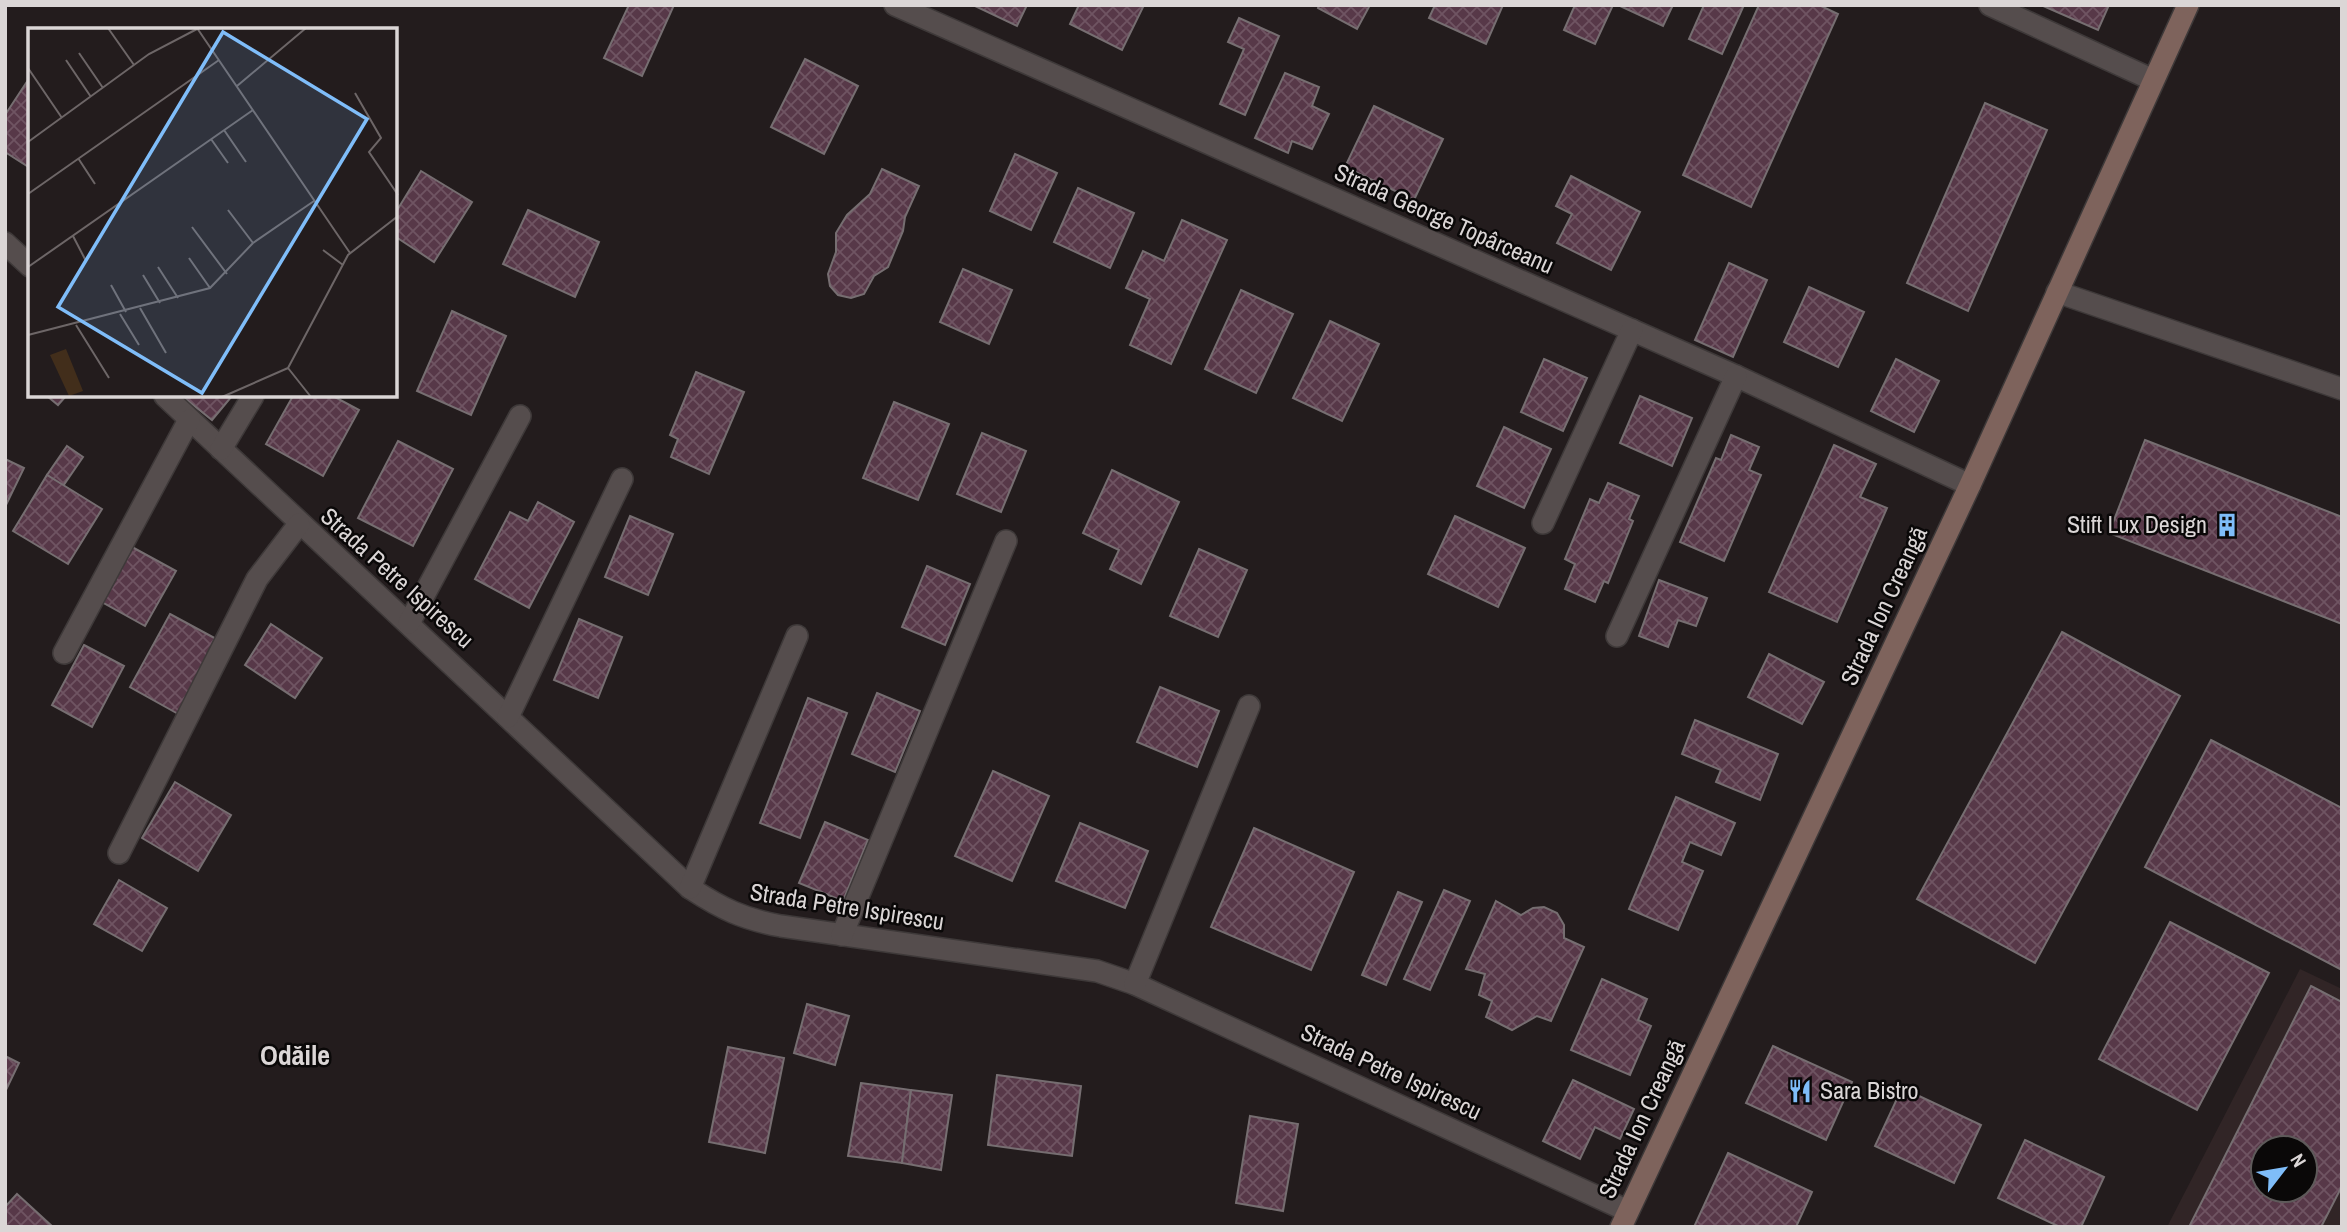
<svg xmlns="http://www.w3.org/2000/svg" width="2347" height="1232" font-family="'Archivo Narrow',sans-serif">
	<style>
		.built { fill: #312526; fill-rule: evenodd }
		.building { fill: url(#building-cross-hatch); stroke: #766e71; stroke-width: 2; fill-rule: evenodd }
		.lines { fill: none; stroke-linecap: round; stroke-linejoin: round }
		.lane-casing { stroke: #3e3939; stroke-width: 24 }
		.street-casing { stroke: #3e3939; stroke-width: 24 }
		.secondary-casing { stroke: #3e3939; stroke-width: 24 }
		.lane { stroke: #554d4d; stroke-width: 21 }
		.street { stroke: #554d4d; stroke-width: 21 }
		.secondary { stroke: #7e635c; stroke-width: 21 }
		.labels { text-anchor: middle; stroke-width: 5; stroke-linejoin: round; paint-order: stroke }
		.street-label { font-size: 24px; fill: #dbd6d6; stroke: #0a0808 }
		.poi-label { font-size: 24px; fill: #dbd6d6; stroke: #0a0808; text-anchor: end }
		.quarter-label { font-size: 28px; font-weight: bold; fill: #dbd6d6; stroke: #0a0808 }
		.inset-road { fill: none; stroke: #6d6667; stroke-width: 2 }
		.view { fill: #7fbdf9; fill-opacity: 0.15; stroke: #7fbdf9; stroke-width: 3.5 }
		.inset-edge { fill: none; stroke: #dbd6d6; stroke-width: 3.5 }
	</style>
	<defs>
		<pattern id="building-cross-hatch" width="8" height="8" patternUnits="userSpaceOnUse" patternTransform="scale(1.75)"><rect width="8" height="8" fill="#573848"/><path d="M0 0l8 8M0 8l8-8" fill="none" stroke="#6f5462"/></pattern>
	</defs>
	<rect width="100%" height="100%" fill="#231c1d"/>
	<path class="built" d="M2300,969l42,20v238h-175zM2263,1148h42v42h-42z"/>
	<g class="building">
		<path d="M629,5h45l-32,71 -38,-18z"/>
		<path d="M973,5h54l-10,21z"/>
		<path d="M1079,5h65l-22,45 -52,-26z"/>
		<path d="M1319,5h51l-13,24 -39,-21z"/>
		<path d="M1435,5h68l-17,39 -57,-26z"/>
		<path d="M1575,5h38l-18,39 -31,-14z"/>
		<path d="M1618,5h55l-10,21z"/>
		<path d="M1704,5h40l-22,49 -33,-15z"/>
		<path d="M1759,5h60l19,9 -87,193 -68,-32z"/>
		<path d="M2041,5h68l-11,25z"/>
		<path d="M1239,18l40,18 -34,79 -25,-11 24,-55 -16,-7z"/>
		<path d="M805,59l53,27 -34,68 -53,-27z"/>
		<path d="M1285,73l34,14 -7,19 17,8 -17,35 -20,-8 -4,12 -33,-15z"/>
		<path d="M30,77v91l-25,-16v-37z"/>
		<path d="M1985,103l62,27 -79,181 -61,-28z"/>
		<path d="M1374,106l69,33 -29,61 -69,-33z"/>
		<path d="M1015,154l42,19 -26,57 -41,-19z"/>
		<path d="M882,169l37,17 -14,31 -2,14 -15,36 -14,9 -10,18 -13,4 -13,-3 -8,-9 -2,-12 8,-22v-19l11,-18 23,-21z"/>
		<path d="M421,171l51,31 -38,60 -38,-25v-25z"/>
		<path d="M1571,176l69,36 -29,58 -54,-27 15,-29 -16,-8z"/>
		<path d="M1078,188l56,25 -24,55 -56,-26z"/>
		<path d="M528,210l71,32 -24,55 -72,-33z"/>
		<path d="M1182,220l45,20 -56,124 -41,-19 20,-46 -24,-11 17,-37 21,10z"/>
		<path d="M1729,263l38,17 -34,77 -38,-17z"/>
		<path d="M963,269l49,21 -23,54 -49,-22z"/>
		<path d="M1809,287l55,25 -26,55 -54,-25z"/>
		<path d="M1241,290l52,24 -37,79 -51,-24z"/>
		<path d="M452,311l54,25 -35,79 -54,-24z"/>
		<path d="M1330,321l49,23 -37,77 -49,-23z"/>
		<path d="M1544,359l43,19 -24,53 -42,-19z"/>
		<path d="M1896,359l43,22 -25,51 -43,-21z"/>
		<path d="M696,372l48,20 -35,82 -38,-17 7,-18 -8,-4z"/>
		<path d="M47,396h19l-8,9z"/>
		<path d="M182,396h50l-20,24z"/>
		<path d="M293,396h40l26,14 -36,66 -57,-32z"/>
		<path d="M1640,396l52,22 -20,48 -52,-23z"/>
		<path d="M894,402l55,22 -31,76 -55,-22z"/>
		<path d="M1504,427l47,22 -27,59 -47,-22z"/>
		<path d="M982,433l44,18 -25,61 -44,-18z"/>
		<path d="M1731,435l28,12 -10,23 12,5 -37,86 -44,-19 36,-84 5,2z"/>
		<path d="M2145,440l197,77v107l-233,-91z"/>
		<path d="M398,441l55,28 -40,77 -55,-28z"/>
		<path d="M1834,445l42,19 -16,33 27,11 -50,114 -68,-30z"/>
		<path d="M67,446l16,11 -20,29 -16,-11z"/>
		<path d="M5,459l19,9 -19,39z"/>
		<path d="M1112,470l67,32 -38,82 -31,-15 9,-19 -36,-17z"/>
		<path d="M47,475l55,34 -34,55 -55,-33z"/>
		<path d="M1608,483l31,13 -10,23 4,2 -25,62 -4,-2 -9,21 -30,-13 10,-25 -10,-5 25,-60 9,4z"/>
		<path d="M538,502l36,20 -45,86 -54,-29 35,-67 18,9z"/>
		<path d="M630,516l43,18 -25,61 -43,-18z"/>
		<path d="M1455,516l70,32 -27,59 -70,-33z"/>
		<path d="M132,547l44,24 -31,55 -43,-24z"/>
		<path d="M1199,549l48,21 -29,67 -48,-21z"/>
		<path d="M927,566l43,18 -25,61 -43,-18z"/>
		<path d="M1659,580l48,18 -11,28 -18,-6 -10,27 -29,-11z"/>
		<path d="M170,614l50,27 -40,74 -50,-28z"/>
		<path d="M579,619l43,18 -24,61 -44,-18z"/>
		<path d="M271,624l51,34 -27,40 -50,-33z"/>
		<path d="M2062,632l118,64 -145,267 -118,-64z"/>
		<path d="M84,645l40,21 -32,61 -40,-22z"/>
		<path d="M1769,654l55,28 -22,42 -54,-27z"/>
		<path d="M1160,687l59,24 -22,56 -60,-25z"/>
		<path d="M877,693l43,18 -25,61 -43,-18z"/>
		<path d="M808,698l39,15 -47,125 -40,-15z"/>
		<path d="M1695,720l83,34 -18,46 -44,-18 5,-12 -39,-16z"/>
		<path d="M2211,740l131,68v162l-197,-103z"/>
		<path d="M993,771l56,25 -37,85 -57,-25z"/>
		<path d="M175,782l56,33 -33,56 -56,-33z"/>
		<path d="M1676,797l59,26 -14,32 -31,-13 -8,20 21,9 -25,59 -49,-21z"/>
		<path d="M825,822l43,18 -25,61 -44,-18z"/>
		<path d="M1080,823l68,28 -23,57 -69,-27z"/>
		<path d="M1254,828l100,44 -43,98 -100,-43z"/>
		<path d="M119,880l48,28 -25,43 -48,-27z"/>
		<path d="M1444,890l26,11 -40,89 -26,-11z"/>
		<path d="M1398,892l24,10 -36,83 -24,-10z"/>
		<path d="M1496,901l25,14 12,-7 11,-1 13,6 7,12v13l20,9 -33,74 -14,-5 -25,14 -26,-13 6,-16 -13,-6 6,-21 -19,-5z"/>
		<path d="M2170,922l99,51 -72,137 -98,-51z"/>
		<path d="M1602,979l45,20 -9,21 13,6 -21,49 -59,-25z"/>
		<path d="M2311,986l31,16v184l-21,41h-132zM2263,1148h42v42h-42z"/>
		<path d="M807,1004l42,12 -14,49 -41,-12z"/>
		<path d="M1773,1046l79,36 -26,58 -80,-37z"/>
		<path d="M728,1047l56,11 -19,95 -56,-11z"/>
		<path d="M5,1056l14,7 -14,29z"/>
		<path d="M997,1075l84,11 -9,70 -84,-11z"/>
		<path d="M1573,1080l61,29 -14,30 -25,-12 -15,32 -37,-18z"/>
		<path d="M861,1083l50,7 -9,73 -54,-7z"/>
		<path d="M1902,1088l79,37 -27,58 -79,-37z"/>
		<path d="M911,1090l41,5 -11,75 -39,-7z"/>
		<path d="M1250,1116l48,8 -15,87 -47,-8z"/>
		<path d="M2025,1140l79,37 -23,50h-21l-62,-29z"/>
		<path d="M1728,1153l84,39 -16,35h-102z"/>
		<path d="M17,1194l36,33h-48v-20z"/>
	</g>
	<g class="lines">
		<g class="lane-casing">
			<path id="lane" d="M2057,292l285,97"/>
		</g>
		<g class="street-casing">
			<g id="street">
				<path d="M895,5l841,371 234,109"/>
				<path d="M1990,5l163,75"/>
				<path d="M5,243l25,23"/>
				<path d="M165,396l525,492c32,21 53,31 91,38l316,45 38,13 493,227"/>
				<path d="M221,449l32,-53"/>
				<path d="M1543,523l89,-193"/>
				<path d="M409,623l111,-207"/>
				<path d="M1617,636l119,-260"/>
				<path d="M64,653l125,-233"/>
				<path d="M508,717l114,-238"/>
				<path d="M119,853l138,-274 42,-55"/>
				<path d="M690,888l107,-252"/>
				<path d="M842,935l164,-394"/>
				<path d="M1135,984l114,-278"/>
			</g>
		</g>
		<g class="secondary-casing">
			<path id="secondary" d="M1621,1227l349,-742 218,-480"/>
		</g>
		<use href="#lane" class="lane"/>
		<use href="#street" class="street"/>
		<use href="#secondary" class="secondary"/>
	</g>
	<defs>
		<g id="building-bare" transform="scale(1.89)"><path d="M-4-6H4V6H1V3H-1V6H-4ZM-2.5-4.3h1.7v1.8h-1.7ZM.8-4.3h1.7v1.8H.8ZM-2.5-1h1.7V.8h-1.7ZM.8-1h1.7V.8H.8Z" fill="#7fbdf9" stroke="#0a0808" stroke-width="2.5" paint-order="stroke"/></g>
		<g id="restaurant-bare" transform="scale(1.89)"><path d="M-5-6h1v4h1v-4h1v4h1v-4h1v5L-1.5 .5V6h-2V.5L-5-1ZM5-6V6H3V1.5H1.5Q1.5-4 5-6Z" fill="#7fbdf9" stroke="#0a0808" stroke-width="2.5" paint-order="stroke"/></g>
	</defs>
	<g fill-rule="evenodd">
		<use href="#building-bare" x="2227" y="525"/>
		<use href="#restaurant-bare" x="1800" y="1091"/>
	</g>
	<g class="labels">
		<g class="street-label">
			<text transform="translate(1444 219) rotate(24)" y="8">Strada George Topârceanu</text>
			<text transform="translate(397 578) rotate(42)" y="8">Strada Petre Ispirescu</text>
			<text transform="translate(1884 606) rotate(-65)" y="8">Strada Ion Creangă</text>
			<text transform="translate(847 907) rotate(9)" y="8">Strada Petre Ispirescu</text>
			<text transform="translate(1391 1072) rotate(25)" y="8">Strada Petre Ispirescu</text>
			<text transform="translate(1642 1119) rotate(-65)" y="8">Strada Ion Creangă</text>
		</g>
		<g class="poi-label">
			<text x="2207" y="533">Stift Lux Design</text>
			<text x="1820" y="1099" text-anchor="start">Sara Bistro</text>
		</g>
		<g class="quarter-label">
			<text x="295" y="1065">Odăile</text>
		</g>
	</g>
	<g transform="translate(28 28)">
		<rect width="369" height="369" fill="#231c1d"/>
		<path d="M38,321l17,42 -14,5 -19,-41z" fill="#422e1b"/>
		<path class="inset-road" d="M80,0l26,37M169,0l153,225M51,25l24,35M38,32l25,37M0,40l34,50M209,58l69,-58M327,65l26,45 -12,14 29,43M196,102l22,32M183,111l17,24M0,114l121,-88 48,-25M50,130l17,26M0,166l191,-134M200,182l25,33M164,199l35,47M45,208l13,25M295,222l20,15M161,230l21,30M0,239l225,-157M130,239l20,31M115,247l17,28M83,257l15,27M112,280l26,45M92,286l19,31M48,297l33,53M0,307l182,-47 43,-45 61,-42M260,340l60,-113 50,-39M260,340l23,29M194,369l66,-29"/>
		<path class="view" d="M195,4l144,87 -165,274 -144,-86z"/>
		<rect width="369" height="369" class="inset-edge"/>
	</g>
	<rect width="2347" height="1232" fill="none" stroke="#dbd6d6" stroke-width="14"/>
	<g transform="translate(2284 1169) rotate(59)"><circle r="33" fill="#0a0808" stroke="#5e5a5a" stroke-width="2"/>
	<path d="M0-5L12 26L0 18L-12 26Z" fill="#7fbdf9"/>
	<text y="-10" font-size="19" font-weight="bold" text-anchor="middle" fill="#dbd6d6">N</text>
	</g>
</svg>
